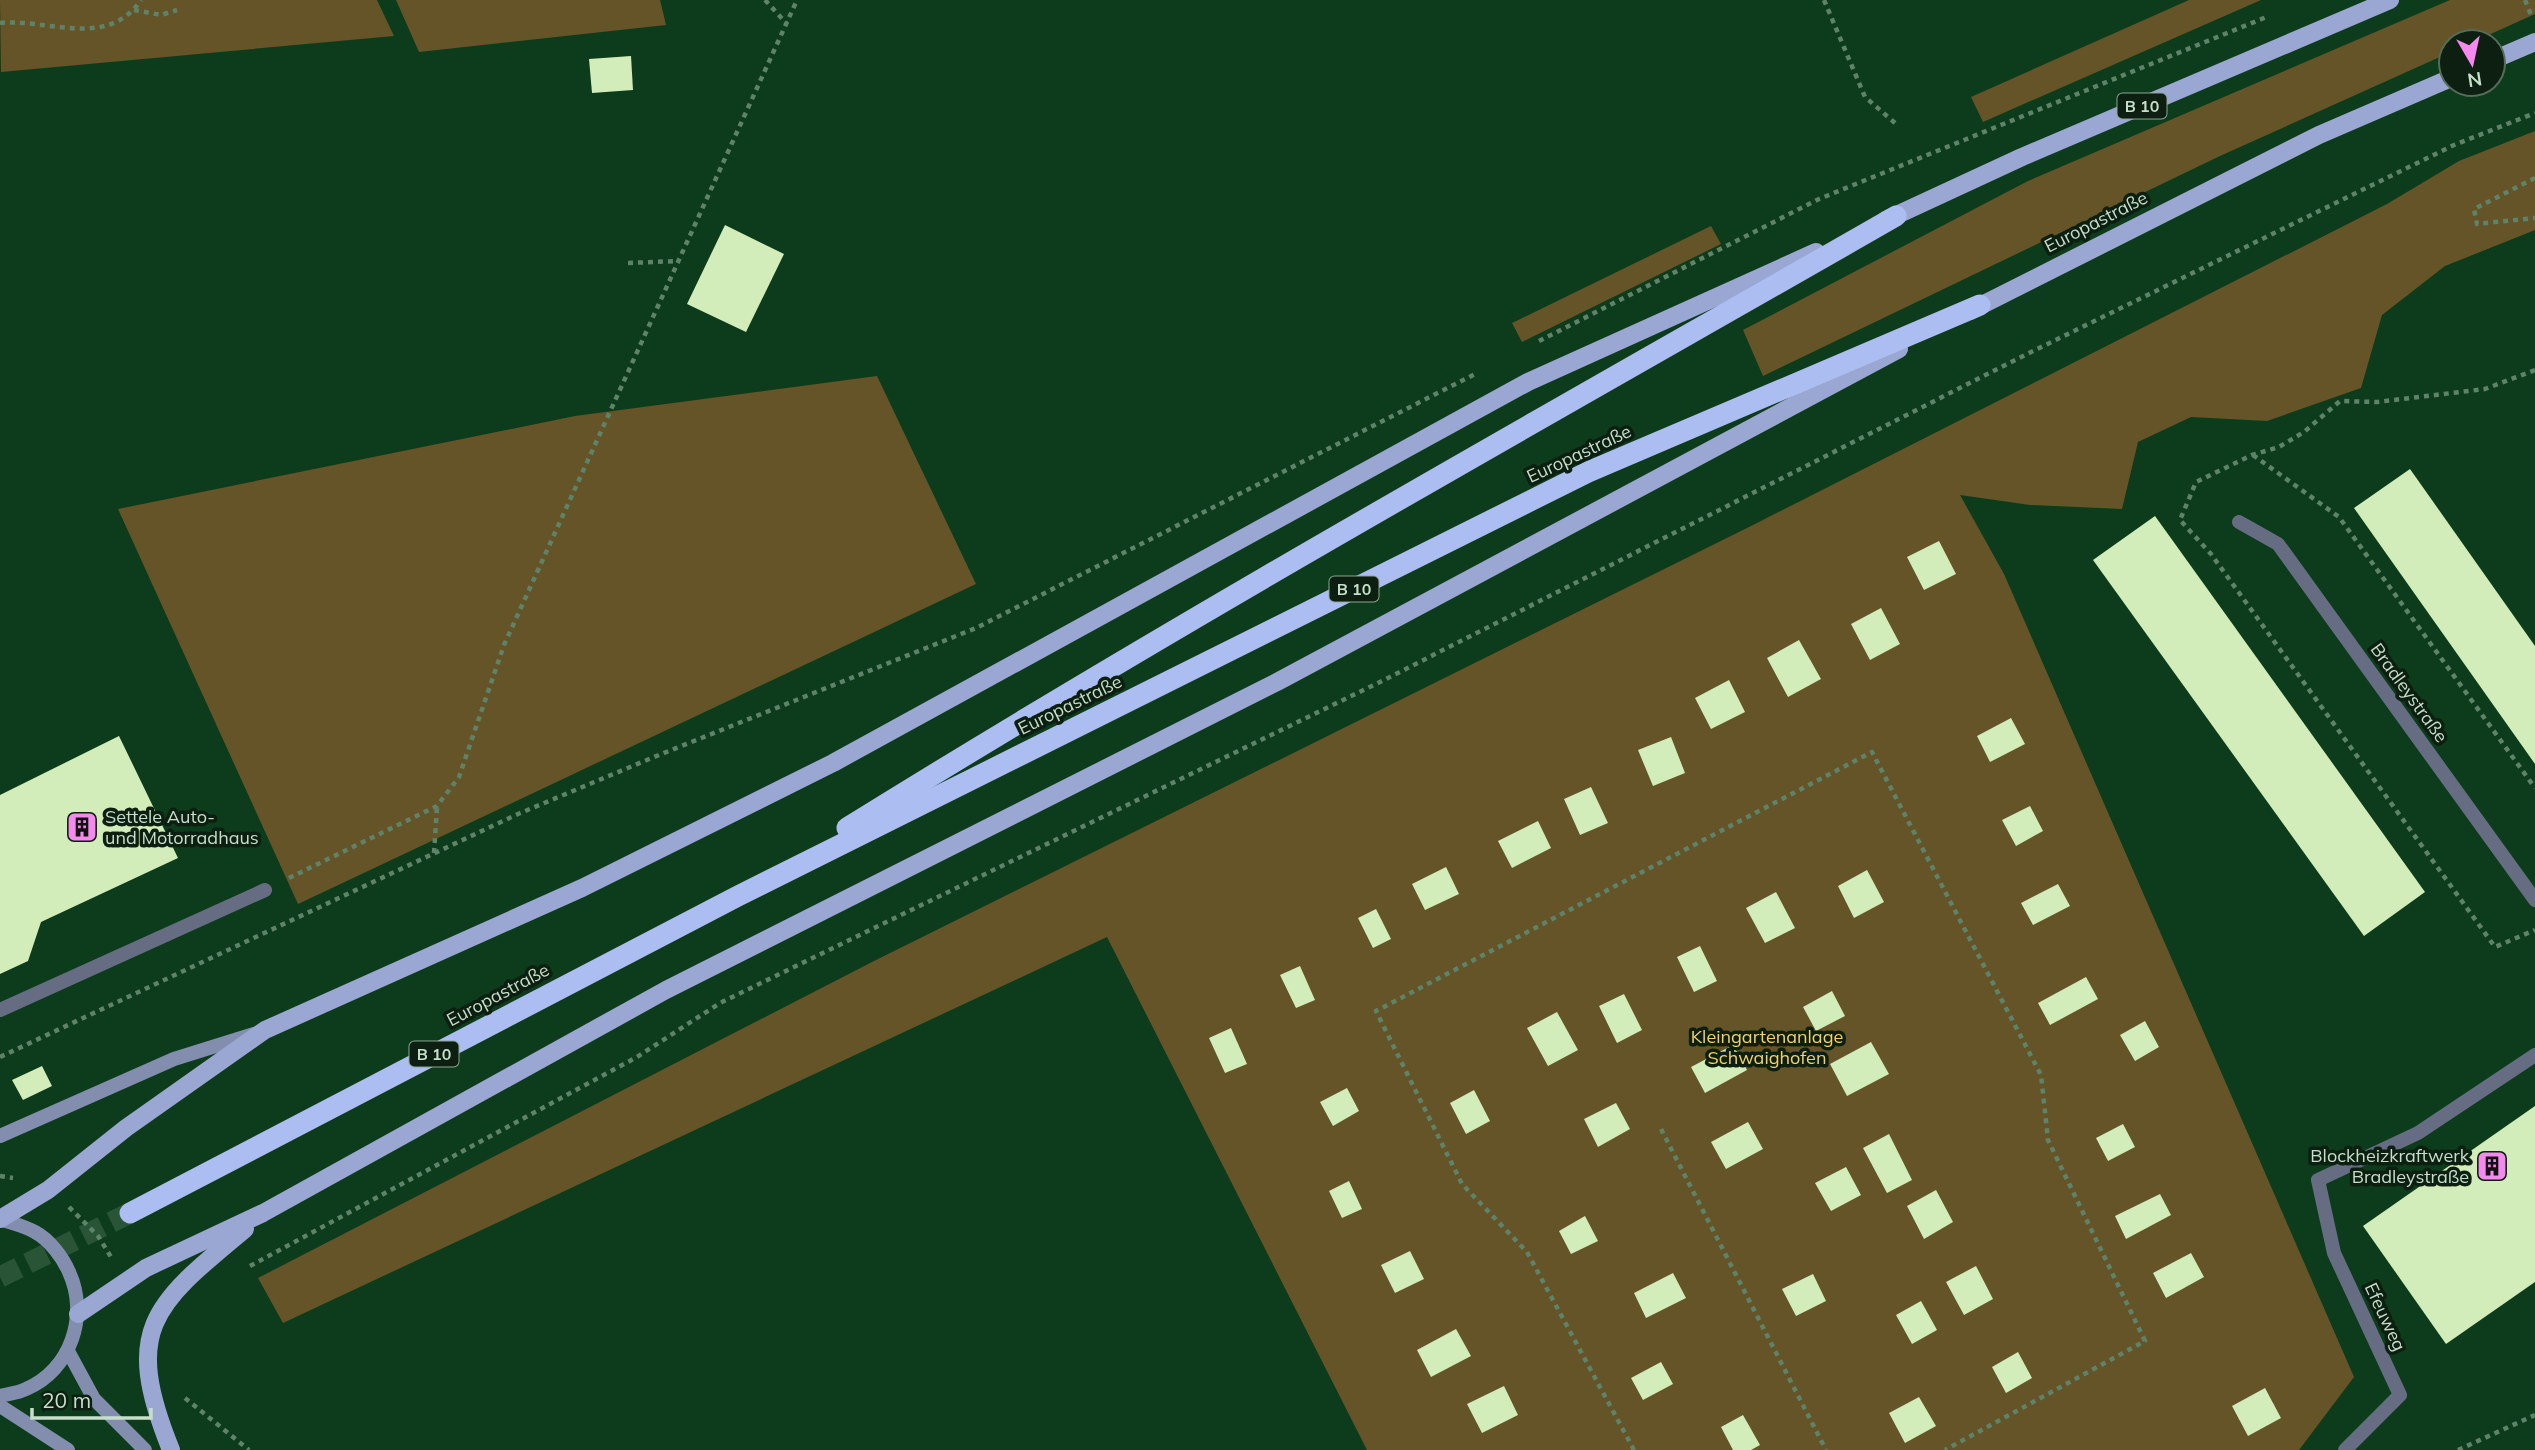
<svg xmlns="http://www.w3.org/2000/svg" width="2535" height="1450" font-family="Mulish,sans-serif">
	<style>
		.green { fill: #645428 }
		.building { fill: #d2edb9 }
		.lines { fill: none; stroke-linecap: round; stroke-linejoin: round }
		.highway-tunnel { stroke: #295436; stroke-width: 21; stroke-dasharray: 21 10; stroke-linecap: butt }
		.path { stroke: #5e8369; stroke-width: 4.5; stroke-dasharray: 5 5; stroke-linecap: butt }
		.lane { stroke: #666d82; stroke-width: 14 }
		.secondary { stroke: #838eaf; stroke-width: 14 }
		.primary { stroke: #99a7d2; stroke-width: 18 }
		.highway { stroke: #acbef1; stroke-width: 21 }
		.labels { text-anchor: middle; stroke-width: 7; stroke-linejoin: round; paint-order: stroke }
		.shield { fill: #0c1f10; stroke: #8ea592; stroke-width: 2 }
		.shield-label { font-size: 16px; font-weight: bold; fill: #c6deca }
		.street-label { font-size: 18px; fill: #c6deca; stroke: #0c1f10 }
		.poi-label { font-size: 18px; fill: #c6deca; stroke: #0c1f10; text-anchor: start }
		.park-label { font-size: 18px; fill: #f4d16e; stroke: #0c1f10 }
	</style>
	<rect width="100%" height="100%" fill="#0d3c1c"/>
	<g class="green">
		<path d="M0,0h377l17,36 -393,36z"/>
		<path d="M396,0h264l6,25 -247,27z"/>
		<path d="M2189,0h72l-278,122 -12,-25z"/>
		<path d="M2450,0h85v14l-62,28h-22v10l-231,104 -457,220 -20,-46 285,-149z"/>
		<path d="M2535,131v99l-90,36 -63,49 -21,73 -94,33 -76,-4 -53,25 -16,67 -92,-4 -70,-10 44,79 350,803 -55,73h-932l-260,-513 -824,386 -25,-45 616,-317 877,-435 636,-322 72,-43z"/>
		<path d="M1711,226l10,18 -199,98 -10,-19z"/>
		<path d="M877,376l99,208 -678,320 -180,-395 457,-93z"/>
	</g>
	<g class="building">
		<path d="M631,56l2,34 -41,3 -3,-34z"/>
		<path d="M725,225l59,29 -38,78 -59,-28z"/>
		<path d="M2410,469l125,177v118l-181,-256z"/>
		<path d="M2155,516l270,376 -61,44 -271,-376z"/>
		<path d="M1939,541l17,33 -32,16 -17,-33z"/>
		<path d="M1881,608l19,36 -30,16 -19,-36z"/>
		<path d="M1799,640l22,39 -33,18 -21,-39z"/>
		<path d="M1729,680l16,32 -34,17 -16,-31z"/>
		<path d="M2011,718l14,26 -35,18 -13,-26z"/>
		<path d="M119,736l59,122 -137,64 -13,39 -28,13v-179z"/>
		<path d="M1671,737l14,36 -32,13 -15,-36z"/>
		<path d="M1591,787l17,36 -28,12 -16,-36z"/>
		<path d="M2030,806l13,25 -27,15 -14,-26z"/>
		<path d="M1538,821l13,27 -39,20 -14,-27z"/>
		<path d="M1446,867l13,27 -34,16 -13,-26z"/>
		<path d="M1867,870l17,32 -30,16 -16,-32z"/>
		<path d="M2058,884l12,22 -37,19 -12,-22z"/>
		<path d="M1776,892l19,36 -30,15 -19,-35z"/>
		<path d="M1376,909l15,30 -18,9 -15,-30z"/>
		<path d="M1700,946l17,35 -23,11 -17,-35z"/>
		<path d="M1300,966l15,34 -19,8 -16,-33z"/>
		<path d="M2086,977l12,22 -48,26 -12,-22z"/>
		<path d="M1832,991l13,25 -29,15 -13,-24z"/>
		<path d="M1624,994l18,36 -25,13 -18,-37z"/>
		<path d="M1557,1012l21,38 -30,16 -21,-38z"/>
		<path d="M2145,1021l14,26 -24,14 -15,-26z"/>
		<path d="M1231,1028l16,36 -22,9 -16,-35z"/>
		<path d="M1871,1042l18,32 -42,22 -17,-32z"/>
		<path d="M1733,1045l14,25 -42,23 -14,-26z"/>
		<path d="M42,1066l10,20 -29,14 -11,-20z"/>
		<path d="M1347,1088l12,23 -26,15 -13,-24z"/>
		<path d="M1474,1090l16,31 -24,13 -16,-31z"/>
		<path d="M1616,1103l14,26 -32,18 -14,-28z"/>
		<path d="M2535,1106v176l-89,62 -83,-118z"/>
		<path d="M1748,1122l15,27 -37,20 -15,-27z"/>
		<path d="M2123,1124l12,23 -27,14 -12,-23z"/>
		<path d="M1889,1134l23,46 -25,13 -24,-45z"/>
		<path d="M1846,1167l15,28 -30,16 -16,-28z"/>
		<path d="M1349,1181l13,28 -20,9 -13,-27z"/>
		<path d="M1936,1190l17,32 -29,17 -17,-33z"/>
		<path d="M2160,1194l11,21 -45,24 -11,-23z"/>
		<path d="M1585,1216l13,25 -27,13 -12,-23z"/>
		<path d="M1410,1251l14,28 -29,14 -14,-28z"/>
		<path d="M2191,1253l13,24 -38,21 -13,-25z"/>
		<path d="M1976,1266l17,33 -29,16 -18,-33z"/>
		<path d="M1673,1273l13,25 -40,20 -12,-25z"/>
		<path d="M1813,1274l13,27 -30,15 -14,-27z"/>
		<path d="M1921,1301l16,29 -25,14 -16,-29z"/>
		<path d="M1456,1329l15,27 -40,21 -14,-27z"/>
		<path d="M2018,1352l14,26 -26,15 -14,-26z"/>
		<path d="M1661,1362l12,22 -30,16 -12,-22z"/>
		<path d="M1504,1386l14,29 -36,18 -15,-29z"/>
		<path d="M2265,1388l16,30 -33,18 -16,-30z"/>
		<path d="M1919,1397l17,29 -31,17 -16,-30z"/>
		<path d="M1743,1415l17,30 -9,5h-18l-12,-23z"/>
	</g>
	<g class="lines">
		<path class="highway-tunnel" d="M0,1277l130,-64"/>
		<g class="path">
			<path d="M765,0l22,24"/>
			<path d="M1824,0l41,97 30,26"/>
			<path d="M2525,0l6,15"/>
			<path d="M134,10l27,5 16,-5"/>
			<path d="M0,23c47,-5 107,27 141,-23"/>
			<path d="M2535,178l-61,31 3,15 58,-6"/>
			<path d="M628,263l50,-2"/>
			<path d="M1539,341l280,-142 450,-183"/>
			<path d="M2535,370l-50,19 -108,13 -37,-1 -36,31 -25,15 -27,8 -56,27 -16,38 31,34 284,393 40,-17"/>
			<path d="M2253,455l86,62 196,271"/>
			<path d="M434,853l3,-46"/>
			<path d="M289,878l148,-72 22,-29 45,-132 293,-645"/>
			<path d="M0,1057l518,-243 136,-57 322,-129 499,-254"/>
			<path d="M1661,1129l165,321"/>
			<path d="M0,1176l13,2"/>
			<path d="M69,1207l29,29 13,21"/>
			<path d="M250,1266l387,-209 83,-54 660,-321 645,-327 429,-210 81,-32"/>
			<path d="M185,1398l64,52"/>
			<path d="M1634,1450l-107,-198 -65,-68 -86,-173 496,-259 169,323 7,65 97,201 -200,109"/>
			<path d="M2458,1450l77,-35"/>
		</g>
		<g class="lane">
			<path d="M2239,522l39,22 257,356"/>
			<path d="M0,1010l265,-120"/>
			<path d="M2345,1450l55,-55 -66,-142 -16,-73 100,-47 117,-78"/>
		</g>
		<g class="secondary">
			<path d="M0,1136l174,-77 80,-25"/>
			<path d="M0,1219c11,4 25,7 35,13 15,8 28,26 34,40 20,43 2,98 -43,117 -8,4 -18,5 -26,7"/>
			<path d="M68,1351l26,48 51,51"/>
			<path d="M0,1406l68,44"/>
		</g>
		<g class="primary">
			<path d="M2493,60l42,-18"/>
			<path d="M1886,220l136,-63 368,-157"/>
			<path d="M1970,311l349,-176 132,-57"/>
			<path d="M0,1219l48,-29 78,-62 139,-98 317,-142 251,-125 695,-381 288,-130"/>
			<path d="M78,1314l68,-46 117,-55 403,-223 611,-308 622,-333"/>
			<path d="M171,1450c-49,-121 -18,-145 74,-221"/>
		</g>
		<g class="highway">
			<path d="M847,828c344,-214 698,-411 1049,-612"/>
			<path d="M130,1213l608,-317 850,-424 392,-167"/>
		</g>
	</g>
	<defs>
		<g id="building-square" transform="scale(1.575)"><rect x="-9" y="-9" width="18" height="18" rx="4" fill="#f689ee" stroke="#0c1f10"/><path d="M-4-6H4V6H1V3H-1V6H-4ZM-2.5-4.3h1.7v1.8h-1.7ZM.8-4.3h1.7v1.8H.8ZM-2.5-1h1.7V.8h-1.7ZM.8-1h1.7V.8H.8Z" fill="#111"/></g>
	</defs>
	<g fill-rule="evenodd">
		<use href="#building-square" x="82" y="827"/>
		<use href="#building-square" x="2492" y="1166"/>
	</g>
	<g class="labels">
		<g class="shield">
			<rect x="2117.5" y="93.5" width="49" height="25" rx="5"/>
			<rect x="1329.5" y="576.5" width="49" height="25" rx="5"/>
			<rect x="409.5" y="1041.5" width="49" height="25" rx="5"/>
		</g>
		<g class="shield-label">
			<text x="2142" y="112">B 10</text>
			<text x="1354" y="595">B 10</text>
			<text x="434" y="1060">B 10</text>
		</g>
		<g class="street-label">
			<text transform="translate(2096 222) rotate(-27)" y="6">Europastraße</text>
			<text transform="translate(1579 454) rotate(-25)" y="6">Europastraße</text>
			<text transform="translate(2409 693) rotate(54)" y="6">Bradleystraße</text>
			<text transform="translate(1070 705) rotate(-26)" y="6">Europastraße</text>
			<text transform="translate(498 995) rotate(-28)" y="6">Europastraße</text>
			<text transform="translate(2385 1317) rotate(65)" y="6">Efeuweg</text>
		</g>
		<g class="poi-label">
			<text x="105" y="823">Settele Auto-<tspan x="105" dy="21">und Motorradhaus</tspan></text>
			<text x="2469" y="1162" text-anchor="end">Blockheizkraftwerk<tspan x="2469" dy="21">Bradleystraße</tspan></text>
		</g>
		<g class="park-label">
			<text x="1767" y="1043">Kleingartenanlage<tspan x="1767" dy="21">Schwaighofen</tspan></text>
		</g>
	</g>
	<g transform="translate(2472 63) rotate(171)"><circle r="33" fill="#0c1f10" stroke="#566b5a" stroke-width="2"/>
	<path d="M0-5L12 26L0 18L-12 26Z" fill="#f689ee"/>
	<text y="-10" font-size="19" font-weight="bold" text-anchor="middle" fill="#c6deca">N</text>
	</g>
	<path d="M32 1408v10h119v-10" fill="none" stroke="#c6deca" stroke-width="3.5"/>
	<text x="42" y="1408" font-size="21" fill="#c6deca" stroke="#0c1f10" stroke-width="5" paint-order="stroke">20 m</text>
</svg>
